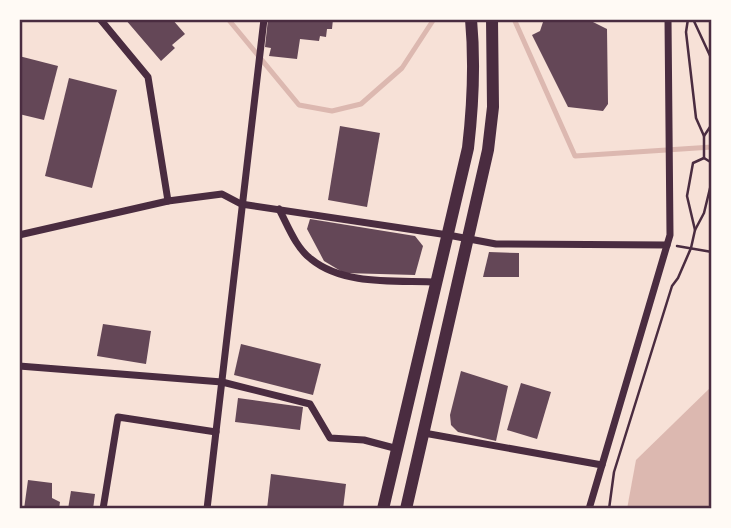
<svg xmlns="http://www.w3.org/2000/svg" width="731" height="528" font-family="Montserrat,sans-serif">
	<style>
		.water { fill: #dcb8b0 }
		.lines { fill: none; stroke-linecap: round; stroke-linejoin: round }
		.stream { stroke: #dcb8b0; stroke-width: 5 }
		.building { fill: #644757 }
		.path { stroke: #4a2c40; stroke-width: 2.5 }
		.minor { stroke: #4a2c40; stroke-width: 7 }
		.primary { stroke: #4a2c40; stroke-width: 12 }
		.neatline { fill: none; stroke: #4a2c40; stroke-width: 2.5 }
	</style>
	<rect width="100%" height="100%" fill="#f7e1d7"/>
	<path class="water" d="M712,386v123h-85l9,-49z"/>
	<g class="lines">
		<g class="stream">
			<path d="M228,19l71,86 33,6 29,-7 41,-36 32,-49"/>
			<path d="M514,19l61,137 137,-9"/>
		</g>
	</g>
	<g class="building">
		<path d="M125,19h47l13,15 -13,11 3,3 -14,13z"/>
		<path d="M268,19h65l-1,10h-5l-1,8 -6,-1 -1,5 -19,-2 -3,20 -28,-3 2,-8 -6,-1z"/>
		<path d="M544,19h43l20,10 1,75 -5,7 -35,-4 -36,-72 8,-4z"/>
		<path d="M19,56l39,10 -14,54 -25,-6z"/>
		<path d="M69,78l48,12 -25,98 -47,-12z"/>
		<path d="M340,126l40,7 -13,74 -39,-7z"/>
		<path d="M310,219l105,17 8,10 -8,29 -71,-2 -20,-12 -17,-32z"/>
		<path d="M489,252l30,1v24h-36z"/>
		<path d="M103,324l48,7 -5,33 -49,-8z"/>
		<path d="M241,344l80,20 -8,31 -79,-20z"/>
		<path d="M461,371l47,15 -12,55 -38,-9 -7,-7 -1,-10z"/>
		<path d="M521,383l30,9 -14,47 -30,-9z"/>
		<path d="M238,398l65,9 -3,23 -65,-8z"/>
		<path d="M271,474l75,10 -3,25h-76z"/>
		<path d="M28,480l24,3v15l8,4 -1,7h-35z"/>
		<path d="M71,491l24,3 -2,15h-25z"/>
	</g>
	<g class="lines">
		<g class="path">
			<path d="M688,19l-2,13 10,86 8,18"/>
			<path d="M693,19l19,41"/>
			<path d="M704,158v-22l8,-12"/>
			<path d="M704,158l8,5"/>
			<path d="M695,230l-8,-34 6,-33 11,-5"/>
			<path d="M677,246l35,6"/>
			<path d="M609,509l5,-37 58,-186 6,-8 13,-30 4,-18 9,-17 8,-33"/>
		</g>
		<g class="minor">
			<path d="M100,19l48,58 20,124"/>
			<path d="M279,209c9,17 17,39 32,50 33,27 85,21 126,23"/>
			<path d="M19,235l149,-34 54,-7 19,10 207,31 48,9 171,1"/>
			<path d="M19,366l203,16 88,22 20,34 34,2 34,9"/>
			<path d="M424,433l178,32"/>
			<path d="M103,509l15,-92 98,15"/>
			<path d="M207,509l57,-490"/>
			<path d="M589,509l81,-274 -2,-216"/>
		</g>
		<g class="primary">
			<path d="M383,509l85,-361c5,-43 7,-85 3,-129"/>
			<path d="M406,509l82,-359 5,-43 -1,-88"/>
		</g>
	</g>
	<rect width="731" height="528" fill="none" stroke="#fffaf5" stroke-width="42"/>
	<rect x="21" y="21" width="689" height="486" class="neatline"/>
</svg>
